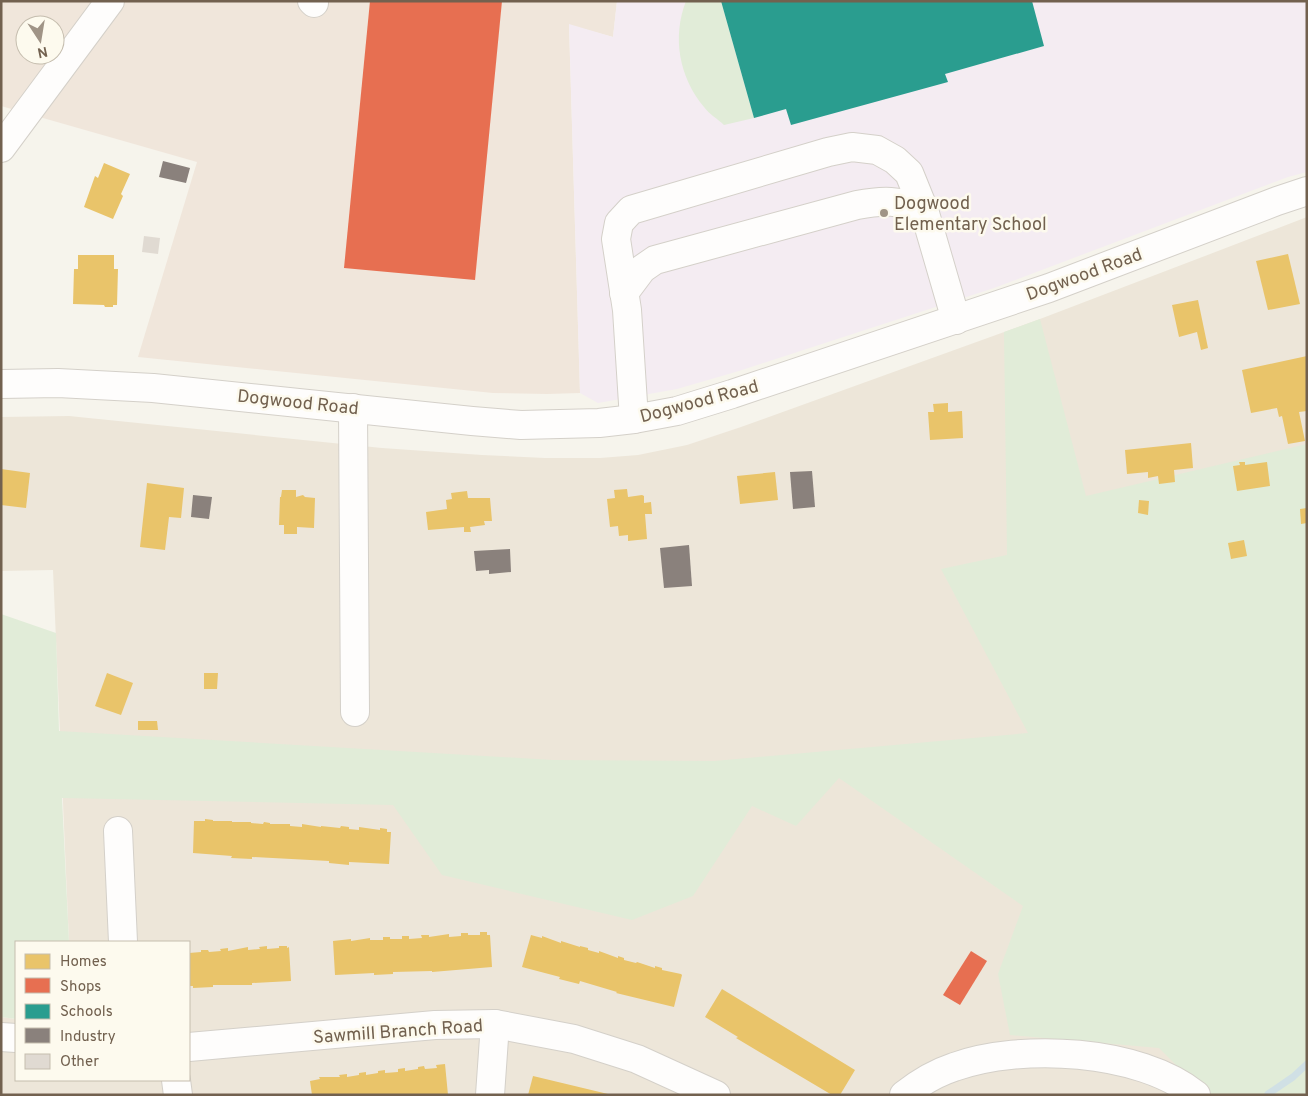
<svg xmlns="http://www.w3.org/2000/svg" width="1308" height="1096" font-family="Overpass,sans-serif">
	<style>
		.residential { fill: #ede6d9 }
		.commercial { fill: #f0e6db; fill-rule: evenodd }
		.education { fill: #f4ecf2 }
		.green { fill: #e1ecd8 }
		.homes { fill: #e9c46a }
		.shops { fill: #e76f51 }
		.schools { fill: #2a9d8f }
		.industry { fill: #8a817c }
		.lines { fill: none; stroke-linecap: round; stroke-linejoin: round }
		.stream { stroke: #d0e0e5; stroke-width: 7 }
		.building { fill: #e0dad2 }
		.minor-casing { stroke: #d4d0c9; stroke-width: 30 }
		.minor { stroke: #fefdfc; stroke-width: 28 }
		.poi-dot { fill: #a09486; stroke: #fdfaee; stroke-width: 2 }
		.labels { text-anchor: middle; stroke-width: 5; stroke-linejoin: round; paint-order: stroke }
		.poi-label { font-size: 18px; fill: #72614f; stroke: #fdfaee; text-anchor: start }
		.street-label { font-size: 18px; fill: #72614f; stroke: #fdfaee }
	</style>
	<rect width="100%" height="100%" fill="#f6f4ec"/>
	<path class="residential" d="M1307,217v714l-28,164h-1278v-78l15,2v61h173v-138h-120l-16,-372 -52,1v-154l68,-1 313,32 100,7 63,3h55l38,-3 49,-10 54,-18 299,-108z"/>
	<path class="commercial" d="M1,1h616l-4,36 -44,-12 11,368 -33,1 -54,-1 -355,-36 59,-195 -196,-56zM25,25h30v30h-30z"/>
	<path class="education" d="M617,1h690v171l-19,5 -294,111 -255,83 -62,18 -79,14 -18,-10 -11,-369 44,13z"/>
	<g class="green">
		<path d="M686,1h35l33,117 -30,7c-6,-6 -15,-11 -20,-18 -25,-30 -32,-70 -18,-106z"/>
		<path d="M1040,319l46,177 221,-52v651h-101l-47,-47 -149,-13 -12,-61 25,-68 -184,-128 -43,48 -44,-20 -59,90 -61,24 -190,-45 -49,-70 -331,-7 7,144h-53v77l-15,-2v-403l55,19 3,98 494,29 161,1 314,-28 -87,-164 66,-14 -3,-223z"/>
	</g>
	<g class="homes">
		<path d="M104,163l26,11 -9,20 2,2 -10,23 -29,-12 11,-31 3,2z"/>
		<path d="M1288,254l12,50 -32,6 -12,-49z"/>
		<path d="M78,255h36v14h4l-1,36h-4v2h-8l-1,-2 -31,-1 1,-35h4z"/>
		<path d="M1198,300l10,48 -7,2 -4,-18 -18,5 -7,-32z"/>
		<path d="M1307,356v55l-8,1 6,29 -17,3 -6,-28 -3,1 -2,-9 -26,5 -9,-43z"/>
		<path d="M948,403v9l14,-1 1,27 -33,2 -2,-28h6l-1,-8z"/>
		<path d="M1191,443l2,25 -19,2 1,12 -16,2 -1,-8 -10,2v-6l-21,2 -2,-24z"/>
		<path d="M1239,462h6v3l22,-3 3,24 -33,5 -4,-25 7,-1z"/>
		<path d="M1,469l29,4 -4,35 -25,-3z"/>
		<path d="M775,472l3,28 -38,4 -3,-28z"/>
		<path d="M147,483l37,5 -3,30 -12,-1 -4,33 -25,-3z"/>
		<path d="M627,489l1,8 14,-2 2,1v7l7,-1 1,12h-7l2,25 -19,2v-6l-9,1 -1,-10 -8,1 -3,-28 8,-1 -1,-8z"/>
		<path d="M282,490h14v7l7,-2 2,2 10,1 -1,30 -17,-1v7h-13v-9h-5l1,-28h1z"/>
		<path d="M467,491l1,7h22l2,23h-8l1,4 -15,2 1,5h-7v-5l-36,3 -2,-18 21,-3 -1,-9 6,-1 -1,-6z"/>
		<path d="M1139,500l10,1 -1,14 -10,-2z"/>
		<path d="M1307,508v15l-6,1 -1,-15z"/>
		<path d="M1244,540l3,16 -16,3 -3,-16z"/>
		<path d="M107,673l26,10 -12,32 -26,-9z"/>
		<path d="M204,673h14l-1,16h-13z"/>
		<path d="M138,721h19l1,9h-20z"/>
		<path d="M205,819l8,1v1h19v1h19v1l12,1 1,-2 6,1v1h20v2l12,1v-3l19,3v-1l19,2 1,-2 8,1v2l10,1v-3l21,3v-2l7,1v3h4l-2,32 -40,-2v3l-20,-2v-2l-77,-4v2l-21,-1 1,-2 -39,-3 1,-32h11z"/>
		<path d="M480,932h7v3h3l2,32 -60,5v-1l-39,1v2l-19,1v-2l-39,2 -2,-34 18,-2v2l19,-3v2h13v-3h7v2h12v-3h7v3l13,-1 -1,-3h8v2l20,-3v3l12,-1v-3h7v2h12z"/>
		<path d="M531,935l11,3v-2l19,7v-2l19,6v-1l8,2v2l11,3v-2l19,7v-2l6,2v2l12,3 1,-1 18,6v-2l7,2v2l19,4 1,1 -8,32 -58,-14 1,-1 -37,-11 -1,3 -20,-5 1,-2 -38,-10z"/>
		<path d="M267,946v3l12,-1v-2h8v2l2,-1 2,34 -39,2v2h-39v2l-20,1v-2h-4v-33l12,-1v-2h7l1,2 12,-1 -1,-2 8,-1v3l20,-4v3l12,-1 -1,-2z"/>
		<path d="M722,989l133,81 -15,25h-8l-96,-57 2,-1 -33,-20z"/>
		<path d="M445,1064l3,31h-136l-2,-14 10,-2 -1,-2h21l-1,-2 8,-1v3l12,-2v-2l7,-1v3l12,-2v-2l7,-1v3l13,-1v-3l7,-1v3l13,-2v-2l6,-1 1,3 12,-1 -1,-3z"/>
		<path d="M533,1076l75,18v1h-80z"/>
	</g>
	<g class="shops">
		<path d="M370,1h132l-27,279 -131,-12z"/>
		<path d="M971,951l16,10 -27,44 -17,-10z"/>
	</g>
	<path class="schools" d="M721,1h311l12,45 -99,28 3,8 -157,43 -5,-16 -32,9z"/>
	<g class="industry">
		<path d="M163,161l27,7 -4,15 -27,-6z"/>
		<path d="M812,471l3,36 -22,2 -3,-37z"/>
		<path d="M193,495l19,2 -3,22 -18,-2z"/>
		<path d="M689,545l3,41 -28,2 -4,-40z"/>
		<path d="M510,549l1,23 -22,2v-4l-13,1 -2,-20z"/>
	</g>
	<g class="lines">
		<path class="stream" d="M1268,1094l25,-17 14,-13"/>
	</g>
	<path class="building" d="M144,236l16,2 -2,16 -16,-2z"/>
	<g class="lines">
		<g class="minor-casing">
			<g id="minor">
				<path d="M312,1l2,2"/>
				<path d="M1,148l109,-147"/>
				<path d="M624,293l18,-24 13,-9 202,-55c26,-5 42,-5 67,5"/>
				<path d="M1,384l57,-1 95,5 319,33 49,4 78,-2 35,-4 43,-8 55,-17 317,-106 228,-87 30,-10"/>
				<path d="M353,408l2,304"/>
				<path d="M634,419l-7,-109 -11,-71 3,-16 12,-13 197,-58 24,-5 25,3 18,10 14,13 15,37 32,110"/>
				<path d="M118,831l5,111"/>
				<path d="M1,1037l15,1"/>
				<path d="M189,1047l246,-22 60,-1 79,15 63,20 79,36"/>
				<path d="M176,1080l2,15"/>
				<path d="M490,1095l5,-71"/>
				<path d="M904,1095c15,-12 32,-22 50,-28 67,-24 185,-18 242,28"/>
			</g>
		</g>
		<use href="#minor" class="minor"/>
	</g>
	<circle class="poi-dot" cx="884" cy="213" r="5"/>
	<g class="labels">
		<g class="poi-label">
			<text x="894" y="209">Dogwood<tspan x="894" dy="21">Elementary School</tspan></text>
		</g>
		<g class="street-label">
			<text transform="translate(1084 274) rotate(-20)" y="6">Dogwood Road</text>
			<text transform="translate(699 401) rotate(-15)" y="6">Dogwood Road</text>
			<text transform="translate(298 402) rotate(6)" y="6">Dogwood Road</text>
			<text transform="translate(398 1031) rotate(-4)" y="6">Sawmill Branch Road</text>
		</g>
	</g>
	<rect width="1308" height="1096" fill="none" stroke="#72614f" stroke-width="5"/>
	<rect x="15" y="941" width="175" height="140" fill="#fdfaee" stroke="#c5bdae"/>
	<rect x="25" y="954" width="25" height="15" fill="#e9c46a" stroke="#c5bdae"/>
	<text x="60" y="966" font-size="15" fill="#72614f">Homes</text>
	<rect x="25" y="978" width="25" height="15" fill="#e76f51" stroke="#c5bdae"/>
	<text x="60" y="991" font-size="15" fill="#72614f">Shops</text>
	<rect x="25" y="1004" width="25" height="15" fill="#2a9d8f" stroke="#c5bdae"/>
	<text x="60" y="1016" font-size="15" fill="#72614f">Schools</text>
	<rect x="25" y="1028" width="25" height="15" fill="#8a817c" stroke="#c5bdae"/>
	<text x="60" y="1041" font-size="15" fill="#72614f">Industry</text>
	<rect x="25" y="1054" width="25" height="15" fill="#e0dad2" stroke="#c5bdae"/>
	<text x="60" y="1066" font-size="15" fill="#72614f">Other</text>
	<g transform="translate(40 40) rotate(168)"><circle r="24" fill="#fdfaee" stroke="#c5bdae"/>
	<path d="M0-4L9 19L0 12L-9 19Z" fill="#a09486"/>
	<text y="-8" font-size="14" font-weight="bold" text-anchor="middle" fill="#72614f">N</text>
	</g>
</svg>
